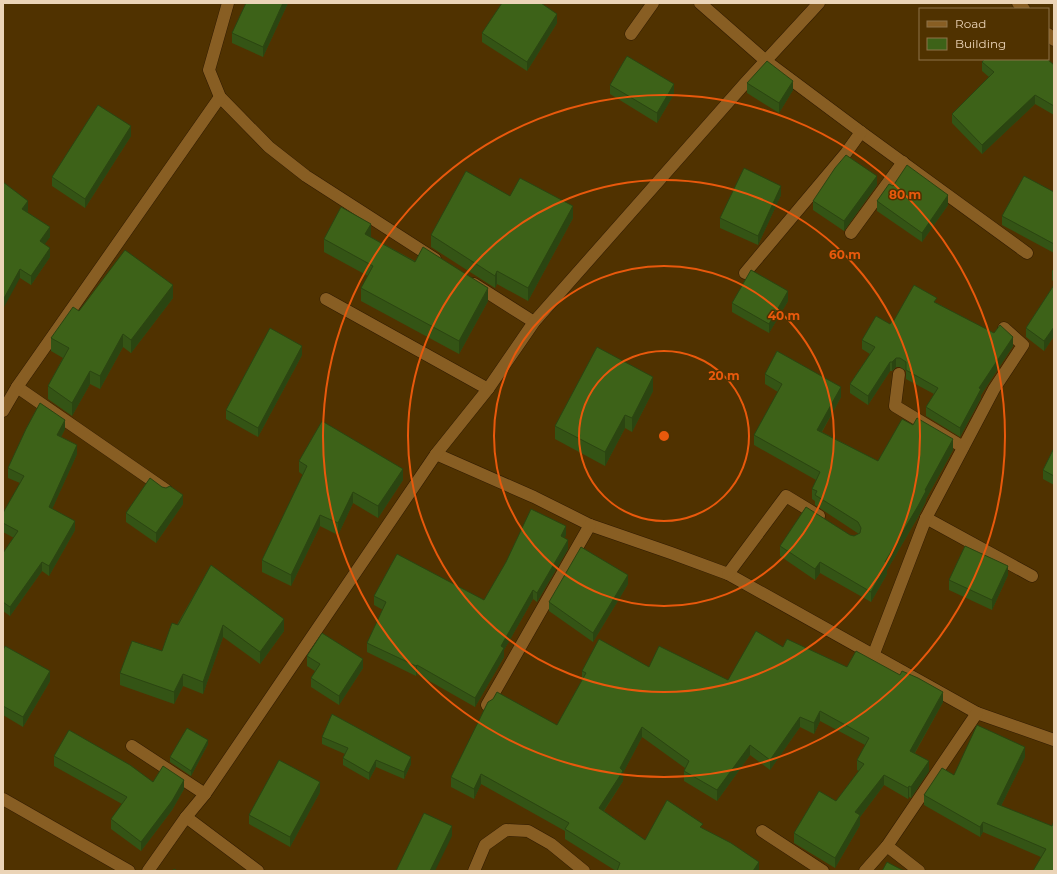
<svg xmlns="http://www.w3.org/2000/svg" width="1057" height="874" font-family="Montserrat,sans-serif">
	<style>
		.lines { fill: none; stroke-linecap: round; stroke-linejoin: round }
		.street-casing { stroke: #301b00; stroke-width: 13 }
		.street { stroke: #885e23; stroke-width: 12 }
		.wall { fill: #345415 }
		.shaded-wall { fill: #2b4511 }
		.building { fill: #3d6218; stroke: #2b4511 }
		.ring { fill: none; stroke: #e8590c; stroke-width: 2 }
		.centre { fill: #e8590c; stroke: #503200; stroke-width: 2 }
		.ring-label { font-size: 12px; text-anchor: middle; font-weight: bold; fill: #e8590c; stroke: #503200; stroke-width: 3; stroke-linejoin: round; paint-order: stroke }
	</style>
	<rect width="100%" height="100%" fill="#503200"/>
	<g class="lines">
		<g class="street-casing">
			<g id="street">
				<path d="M228,3l-19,67 11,27 49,50 37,29 129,83"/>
				<path d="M700,3l66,58 95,71 166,121"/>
				<path d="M1018,3l6,6"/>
				<path d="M631,34l22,-31"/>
				<path d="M1048,34l6,6"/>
				<path d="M851,233l52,-71"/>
				<path d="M745,273l101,-120 15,-21"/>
				<path d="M474,284l60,38"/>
				<path d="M326,299l162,90"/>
				<path d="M899,374l-4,32 68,41"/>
				<path d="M17,387l149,103"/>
				<path d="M3,411l14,-24 203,-290"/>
				<path d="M436,454l98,43 56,28 81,28 57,21 249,139 77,27"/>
				<path d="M926,518l106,58"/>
				<path d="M728,574l58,-78 33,20"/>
				<path d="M873,656l53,-138 68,-129 29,-44 -19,-17"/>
				<path d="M487,705l103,-180"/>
				<path d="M132,746l73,48"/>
				<path d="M3,799l126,72"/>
				<path d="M186,817l72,54"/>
				<path d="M762,831l61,40"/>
				<path d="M887,846l32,25"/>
				<path d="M148,871l38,-54 19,-23 231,-340 52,-65 46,-67 213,-241 72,-78"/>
				<path d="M474,871l11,-26 21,-15 22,1 23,13 33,27"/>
				<path d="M865,871l22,-25 90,-133"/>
			</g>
		</g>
		<use href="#street" class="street"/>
	</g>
	<g class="wall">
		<path d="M288,3l-25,54 -31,-14v-10z"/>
		<path d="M557,23l-30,48 -45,-29v-9z"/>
		<path d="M982,62l72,3v50l-19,-11 -53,50 -30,-31v-9l37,-37 -7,-6z"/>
		<path d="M747,83l46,7 -14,23 -32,-20z"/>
		<path d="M610,85l64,9 -17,29 -47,-29z"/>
		<path d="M131,136l-46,72 -33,-22v-9z"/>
		<path d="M3,182l25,29 -1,1 23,25 -6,7 6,13 -19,28 -11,-7z"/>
		<path d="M877,185l-33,46 -31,-21v-9z"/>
		<path d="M893,186l55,19 -26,37 -45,-31v-10z"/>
		<path d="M1054,192v61l-52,-28v-9z"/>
		<path d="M781,195l-23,50 -38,-17v-10z"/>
		<path d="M510,196l63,22 -45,83 -31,-17 -2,4 -64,-41v-12z"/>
		<path d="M371,237l117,64 -29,53 -98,-53v-13l7,-12 -44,-24v-13z"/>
		<path d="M1054,268v14l-2,-2v-9z"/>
		<path d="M1054,285v51l-10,15 -18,-14v-9z"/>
		<path d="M173,298l-42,55 -8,-6 -23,42 -10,-5 -18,32 -24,-17v-13l15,-28 -12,-7v-13l28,-27z"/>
		<path d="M788,301l-19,32 -37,-21v-9z"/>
		<path d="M937,303l76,43 -32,49v3l-21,39 -34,-21v-9l8,-13 -28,-15v-8l-6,-4h-4l-4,4h-2l-22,34 -18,-12v-9l20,-30 -8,-5v-9l28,-16 3,-2z"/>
		<path d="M302,355l-44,82 -32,-18v-9z"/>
		<path d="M765,374l76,23 -19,35 56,29 75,-11 -27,49v2l-8,16 -31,53v4l-16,28 -51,-29 -5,7 -35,-24v-10l70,-11 4,1 5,-2 -44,-29v-4l-3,-2v-10l4,-9 -62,-35v-10l24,-43 -13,-8z"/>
		<path d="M653,391l-21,41 -7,-4 -20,38 -50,-27v-13z"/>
		<path d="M65,429l-4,8 16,17 -25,55 23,21 -26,46 -7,-5 -32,45 -7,-5v-58l11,-15 -11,-6v-19l17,-30 -12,-5v-10z"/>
		<path d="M1054,448v37l-11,-6v-9z"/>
		<path d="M299,461l104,19 -25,38 -25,-15 -15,32 -18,-9 -29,60 -29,-14v-12l41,-85 -4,-3z"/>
		<path d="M162,487l21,17 -27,39 -30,-21v-9z"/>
		<path d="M566,535l-2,3 4,11 -31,53 -4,-3 -29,51v7l-29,50 -58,-33 -1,2 -49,-24v-9l16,-33 -9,-5v-9l110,4z"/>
		<path d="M211,565l73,66 -24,33 -37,-27 -20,57 -20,-8 -9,18 -54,-19v-12l42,-22z"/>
		<path d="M1008,575l-16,35 -43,-20v-10z"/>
		<path d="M628,584l-35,58 -44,-31v-9z"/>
		<path d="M783,647l64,20 96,35 -28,51 14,18 -18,27 -2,-1 -1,2 -24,-14 -24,32v8l-25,43 -41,-25v-10l42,-32 23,-30 -2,-1v-10l8,-15 -45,-24 -6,13 -14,-7 -30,43 -20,-15 -33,46 -33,-20v-10l1,-3 -43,-31 -19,36v8l-19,30 41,29 58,-11 56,42h-143l-51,-32v-8l-84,-47 -7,15 -23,-12v-10l106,-52 25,-45v-9l67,-4 79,13z"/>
		<path d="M3,650l47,31 -27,46 -20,-12z"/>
		<path d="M307,656l56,12 -24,37 -28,-18v-9l4,-7 -8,-5z"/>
		<path d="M322,737l89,27 -7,15 -28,-12 -7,13 -26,-15v-7l2,-4 -23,-10z"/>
		<path d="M208,744l-17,32 -21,-14v-5z"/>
		<path d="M54,756l99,26 31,7 -12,21 -31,41 -30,-22v-10l11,-15 -68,-38z"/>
		<path d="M1025,757l-24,49 51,20 2,45 -13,-14 -58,-25 -3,5 -56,-32v-10l30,-20z"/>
		<path d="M320,792l-30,55 -41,-23v-9z"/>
	</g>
	<g class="shaded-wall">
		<path d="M283,3h5l-25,54v-10z"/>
		<path d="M557,14v9l-30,48v-9z"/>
		<path d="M793,81v9l-14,23v-10z"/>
		<path d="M674,84v10l-17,29v-10z"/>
		<path d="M1035,95v9l-53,50v-9z"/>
		<path d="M131,126v10l-46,72v-9z"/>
		<path d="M877,176v9l-33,46v-10z"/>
		<path d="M781,186v9l-23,50v-9z"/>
		<path d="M948,195v10l-26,37v-9z"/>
		<path d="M28,201v10l-6,7v-9z"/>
		<path d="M573,206v12l-45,83v-13z"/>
		<path d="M371,224v13l-6,10v-13z"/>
		<path d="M50,227v10l-10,14v-10z"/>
		<path d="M50,248v9l-19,28v-9z"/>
		<path d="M20,269v9l-17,31v-9z"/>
		<path d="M497,271v13l-2,4v-12z"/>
		<path d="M173,285v13l-42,55v-13z"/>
		<path d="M488,288v13l-29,53v-13z"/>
		<path d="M788,291v10l-19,32v-9z"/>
		<path d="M1054,327v9l-10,15v-10z"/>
		<path d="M123,334v13l-23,42v-13z"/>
		<path d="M1013,337v9l-32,49v3l-21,39v-9l19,-40z"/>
		<path d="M302,346v9l-44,82v-9z"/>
		<path d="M896,358v9l-4,4v-9z"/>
		<path d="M890,362v9l-22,34v-9z"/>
		<path d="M90,371v13l-18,32v-13z"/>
		<path d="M653,377v14l-21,41v-14z"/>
		<path d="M841,387v10l-24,43v-10z"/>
		<path d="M625,415v13l-20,38v-14z"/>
		<path d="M65,420v9l-8,16v-10z"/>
		<path d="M953,439v11l-27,49v2l-8,16 -31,53v4l-16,28v-10l14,-30z"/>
		<path d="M77,445v9l-28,62v-9z"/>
		<path d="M403,469v11l-25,38v-12z"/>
		<path d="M353,492v11l-15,32v-12z"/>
		<path d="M183,495v9l-27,39v-10z"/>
		<path d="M320,515v11l-29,60v-11z"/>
		<path d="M75,521v9l-26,46v-10z"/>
		<path d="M566,526v9l-5,10v-9z"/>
		<path d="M568,540v9l-31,53v-9z"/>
		<path d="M42,562v9l-32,45v-9z"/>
		<path d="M820,562v11l-5,7v-11z"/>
		<path d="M1008,566v9l-16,35v-10z"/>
		<path d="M628,575v9l-35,58v-9z"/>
		<path d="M533,590v9l-29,51v7l-29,50v-9l26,-52z"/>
		<path d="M284,619v12l-24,33v-12z"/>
		<path d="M223,625v12l-20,57v-12z"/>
		<path d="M363,659v9l-24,37v-9z"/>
		<path d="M417,665v9l-1,2v-10z"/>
		<path d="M50,671v10l-27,46v-10z"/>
		<path d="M183,674v12l-9,18v-12z"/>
		<path d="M943,692v10l-33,59v-10z"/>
		<path d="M820,711v10l-6,13v-11z"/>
		<path d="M800,717v10l-30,43v-10z"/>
		<path d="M642,727v10l-19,36v8l-24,37v-10z"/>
		<path d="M208,740v4l-17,32v-5z"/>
		<path d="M750,745v10l-33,46v-11z"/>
		<path d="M1025,747v10l-28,57v-10z"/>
		<path d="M411,757v7l-7,15v-7z"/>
		<path d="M376,760v7l-7,13v-7z"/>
		<path d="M929,761v10l-18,27v-11z"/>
		<path d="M481,774v10l-7,15v-10z"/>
		<path d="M884,775v10l-24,32v8l-25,43v-10l20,-46z"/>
		<path d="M184,780v9l-12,21 -31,41v-9z"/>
		<path d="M320,782v10l-30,55v-10z"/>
		<path d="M909,786v11l-1,2v-11z"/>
		<path d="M983,822v10l-3,5v-10z"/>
		<path d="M452,826v10l-17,35h-5z"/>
		<path d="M759,862v9h-6z"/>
	</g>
	<g class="building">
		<path d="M246,3h37l-20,44 -31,-14z"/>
		<path d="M502,3h39l16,11 -30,48 -45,-29z"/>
		<path d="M627,56l47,28 -17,29 -47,-28z"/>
		<path d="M985,59h62l7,6v41l-19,-11 -53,50 -30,-31 42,-42 -12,-10z"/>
		<path d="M767,61l26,20 -14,22 -32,-20z"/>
		<path d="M98,105l33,21 -46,73 -33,-22z"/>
		<path d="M846,155l31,21 -33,45 -31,-20 22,-33z"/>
		<path d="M907,165l41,30 -26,38 -45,-32 12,-17 4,2z"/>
		<path d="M744,168l37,18 -23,50 -38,-18z"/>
		<path d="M466,171l44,25 10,-18 53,28 -45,82 -31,-17 -2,5 -64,-41z"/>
		<path d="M1024,176l30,16v52l-52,-28z"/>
		<path d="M3,182l25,19 -6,8 28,18 -10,14 10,7 -19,28 -11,-7 -17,31z"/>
		<path d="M341,207l30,17 -6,10 50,28 8,-15 65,41 -29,53 -98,-53 12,-22 -49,-27z"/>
		<path d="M125,250l48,35 -42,55 -8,-6 -23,42 -10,-5 -18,32 -24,-17 21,-38 -18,-10 22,-31 6,4z"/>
		<path d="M751,270l37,21 -19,33 -37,-21z"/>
		<path d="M914,285l23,13 -3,4 60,31 6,-8 13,12 -34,51 2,1 -21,39 -34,-21 12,-19 -32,-18v-8l-6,-4h-4l-4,4h-2l-22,34 -18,-12 25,-37 -13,-7 14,-24 14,8 2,-3 1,1z"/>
		<path d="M1054,285v42l-10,14 -18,-13z"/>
		<path d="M270,328l32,18 -44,82 -32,-18z"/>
		<path d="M597,347l56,30 -21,41 -7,-3 -20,37 -50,-26z"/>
		<path d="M777,351l64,36 -24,43 61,31 24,-42 11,6 4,-7 36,21 -28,51 1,1 -8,15 -33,56 2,1 -16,29 -51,-30 -5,7 -35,-23 26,-39 44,28 4,1 6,-3 1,-5 -3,-6 -43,-27 2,-4 -5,-2 8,-17 -66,-37 28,-51 -17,-10z"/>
		<path d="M40,403l25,17 -8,15 20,10 -28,62 26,14 -26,45 -7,-4 -32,45 -7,-5v-49l15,-22 -15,-8v-10l21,-37 -16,-8 18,-39z"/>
		<path d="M322,421l81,48 -25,37 -25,-14 -15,31 -18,-8 -29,60 -29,-15 45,-94 -8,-5z"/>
		<path d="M1054,448v28l-11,-6z"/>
		<path d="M150,478l12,9 4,1 4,-2 13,9 -27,38 -30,-20z"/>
		<path d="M531,509l35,17 -5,10 7,4 -31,53 -4,-3 -32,56 3,2 -29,50 -58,-33 -1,1 -49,-23 19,-41 -12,-6 23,-42 87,46 22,-38z"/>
		<path d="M965,546l43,20 -16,34 -43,-20z"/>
		<path d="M581,547l47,28 -35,58 -44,-31z"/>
		<path d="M211,565l73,54 -24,33 -37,-27 -20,57 -20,-8 -9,18 -54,-19 12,-32 30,10 10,-28 6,2z"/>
		<path d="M756,631l27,16 4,-8 60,28 9,-16 44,24 2,-4 16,7 25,14 -33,59 19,10 -18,26 -2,-1 -1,2 -24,-13 -29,37 5,3 -25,43 -41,-25 25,-42 17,10 28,-37 -7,-4 12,-22 -49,-27 -6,12 -14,-6 -30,43 -20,-15 -33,45 -33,-19 5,-10 -47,-34 -22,41 3,3 -24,37 46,32 22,-40 36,24 -3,3 31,16 28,19 -6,9h-136l3,-8 -55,-34 4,-6 -88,-49 -7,15 -23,-12 37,-75 5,-3 4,-7 60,33 29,-52 -4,-2 17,-32 50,28 10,-21 69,34z"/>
		<path d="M322,633l41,26 -24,37 -28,-18 9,-14 -13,-8z"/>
		<path d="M5,646l45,25 -27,46 -20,-11v-56z"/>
		<path d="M332,714l79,43 -7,15 -28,-12 -7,13 -26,-15 5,-10 -26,-11z"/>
		<path d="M977,725l48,22 -28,57 55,22 2,-5v50h-21l13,-22 -63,-27 -3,5 -56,-32 18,-27 12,7z"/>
		<path d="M187,728l21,12 -17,31 -21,-14z"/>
		<path d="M69,730l61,35 23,17 10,-16 21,14 -12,21 -31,41 -30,-23 16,-22 -73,-41z"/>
		<path d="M279,760l41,22 -30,55 -41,-22z"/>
		<path d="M424,813l28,13 -22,45h-34z"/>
		<path d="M887,862l17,9h-22z"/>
		<path d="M175,869l1,2h-5z"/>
	</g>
	<g class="ring">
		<circle cx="664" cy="436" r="85"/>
		<circle cx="664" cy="436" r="170"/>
		<circle cx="664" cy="436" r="256"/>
		<circle cx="664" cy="436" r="341"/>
	</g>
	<circle cx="664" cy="436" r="6" class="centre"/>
	<g class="ring-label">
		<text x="905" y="199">80 m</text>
		<text x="845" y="259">60 m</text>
		<text x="784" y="320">40 m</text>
		<text x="724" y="380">20 m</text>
	</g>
	<rect width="1057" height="874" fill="none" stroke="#ebd4b7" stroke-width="8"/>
	<rect x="919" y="8" width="130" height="52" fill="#503200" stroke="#8e7349"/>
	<rect x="927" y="21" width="20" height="6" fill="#885e23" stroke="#8e7349"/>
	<text x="955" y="28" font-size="12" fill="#ebd4b7">Road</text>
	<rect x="927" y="38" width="20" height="12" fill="#3d6218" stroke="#8e7349"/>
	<text x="955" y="48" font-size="12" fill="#ebd4b7">Building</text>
</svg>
